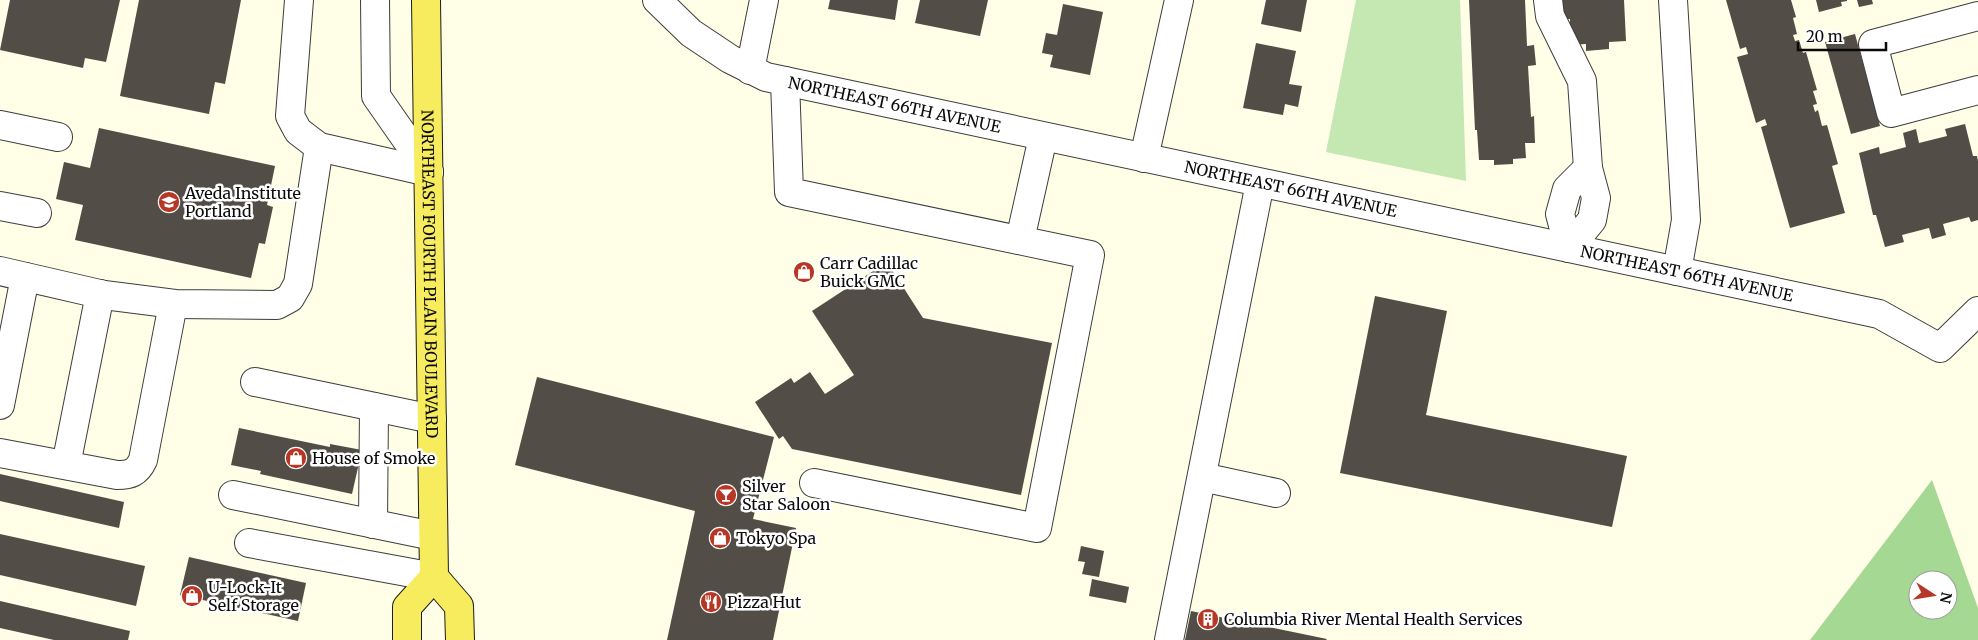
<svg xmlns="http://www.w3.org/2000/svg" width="1978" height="640" font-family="Merriweather,serif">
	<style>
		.green { fill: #c5e7b2 }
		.forest { fill: #a5d892; fill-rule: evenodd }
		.building { fill: #524d46 }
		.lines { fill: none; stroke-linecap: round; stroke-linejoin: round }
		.minor-casing { stroke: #3d3d3d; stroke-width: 30 }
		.major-casing { stroke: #1b1b1b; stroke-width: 30 }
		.minor { stroke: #fff; stroke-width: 28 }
		.major { stroke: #f7ec5e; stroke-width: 28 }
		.labels { text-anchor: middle; stroke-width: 5; stroke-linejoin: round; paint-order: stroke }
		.street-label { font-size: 16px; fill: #0a0a0a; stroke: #fff }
		.poi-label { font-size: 16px; fill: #0a0a0a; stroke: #fff; text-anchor: start }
	</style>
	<rect width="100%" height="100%" fill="#fffee6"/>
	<path class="green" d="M1356,0h104l6,181 -140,-29z"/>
	<path class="forest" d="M1932,480l46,128v32h-168zM1918,580h30v30h-30z"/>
	<g class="building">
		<path d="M10,0h110l-14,62 -21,-4 -2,10 -83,-18z"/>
		<path d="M139,0h102l-16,84 -10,-2 -6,32 -89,-18z"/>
		<path d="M830,0h68l-3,20 -67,-11z"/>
		<path d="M920,0h68l-8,36 -65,-13z"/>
		<path d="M1266,0h41l-6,32 -40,-8z"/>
		<path d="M1469,0h56l2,46 7,-1 2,20 -8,1 3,51 3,-1 1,27h-10l1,15 -13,1v5l-19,1v-5h-15l-2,-30h-2z"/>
		<path d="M1562,0h62l2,41 -17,1v7l-23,2v-7l-17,1 1,-26h-7z"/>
		<path d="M1726,0h65l5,17 -3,1 4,16 -4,1 2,6 4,-1 4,13 3,-1 11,38 -4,1 4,13 -4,1 2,7 3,-2 4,16 5,-1 11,39 -6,2 13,47 -55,15 -29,-101 6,-2 -2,-6 -9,4 -19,-66 11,-3 -2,-7 -6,2z"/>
		<path d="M1816,0h31v1l-6,1 1,4 -23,6z"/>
		<path d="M1857,0h15l1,4 -14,3z"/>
		<path d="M1063,4l40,8 -13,63 -40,-8 3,-12 -11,-2 4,-20 11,2z"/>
		<path d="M1855,34l25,92 -29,8 -26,-92z"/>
		<path d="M1256,43l40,8 -7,33 13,2 -4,21 -13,-3 -2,11 -40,-7z"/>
		<path d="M1965,124l8,32h4l1,5v59l-7,2 -2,-5 -26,7 3,11 -14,4 -3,-11 -27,7 2,7 -19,5 -9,-32h-3l-14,-62 20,-6 1,7 26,-7 -3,-14 13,-4 3,14 28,-7 -2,-7z"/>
		<path d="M99,128l176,38 -8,39 6,2 -8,37 -6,-1 -8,35 -176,-38 8,-35 -27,-6 8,-37 26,6z"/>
		<path d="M887,262l36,56 129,25 -31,152 -229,-46 -9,-13 -4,3 -24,-37 36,-24 3,5 16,-11 15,22 29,-19 -42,-64z"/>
		<path d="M1375,296l72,15 -21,104 201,41 -15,71 -272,-54z"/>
		<path d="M537,377l237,60 -21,82 43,9 -23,112h-106l28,-129 -180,-46z"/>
		<path d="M239,428l91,19v-3l32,6 -10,44 -92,-20 1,-3 -30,-6z"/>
		<path d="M0,474l124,28 -5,26 -119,-27z"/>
		<path d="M0,534l145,32 -9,40 -136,-31z"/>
		<path d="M1081,546l23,5 -5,26 -17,-3 3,-12 -7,-1z"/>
		<path d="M189,557l117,26 -8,38 -118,-26z"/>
		<path d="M1092,579l37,8 -3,16 -37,-7z"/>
		<path d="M0,601l130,30 -2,9h-74l-54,-12z"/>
		<path d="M1191,611l136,28 -1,1h-141z"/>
	</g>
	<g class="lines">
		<g class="minor-casing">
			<g id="minor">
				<path d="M299,0l-9,116 8,15 21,16 110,25"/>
				<path d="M375,0l1,96 53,76"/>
				<path id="s1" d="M657,0l34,33 39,26 36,18 1113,237 61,34 38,-37"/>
				<path d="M1548,0l2,16 32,65 6,87 8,30 -4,22 -23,28"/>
				<path d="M1673,0l13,220 -9,51"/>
				<path d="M1978,16l-105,28 18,69 87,-23"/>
				<path d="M750,70l14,-70"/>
				<path d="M785,81l4,111 301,63 -53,273 -223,-45"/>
				<path d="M0,125l58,12"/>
				<path d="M1144,158l35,-158"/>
				<path d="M0,206l37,7"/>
				<path d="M1020,240l23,-103"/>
				<path d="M1569,248l-9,-34 7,-25 21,-21"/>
				<path d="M0,271l104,24 71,9 102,1 13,-7 8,-14 21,-137"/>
				<path d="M255,382l177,37"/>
				<path d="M0,405l25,-128"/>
				<path d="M0,453l117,22c13,0 20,-2 26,-15l30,-156"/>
				<path d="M66,465l34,-171"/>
				<path d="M1202,477l74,16"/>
				<path d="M233,495l200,41"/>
				<path d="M373,524l1,-117"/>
				<path d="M249,543l185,34"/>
				<path d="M1169,640l91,-457"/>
			</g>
		</g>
		<g class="major-casing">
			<g id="major">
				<path id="s2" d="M426,0l8,577 25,29 1,34"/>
				<path d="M407,640v-33l27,-30"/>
			</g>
		</g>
		<use href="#minor" class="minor"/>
		<use href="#major" class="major"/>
	</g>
	<defs>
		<g id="school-disc" transform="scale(1.125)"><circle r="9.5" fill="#b63725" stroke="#fff"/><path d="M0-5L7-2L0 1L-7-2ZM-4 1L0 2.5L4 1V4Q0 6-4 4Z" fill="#fff"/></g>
		<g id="shop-disc" transform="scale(1.125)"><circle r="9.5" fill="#b63725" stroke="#fff"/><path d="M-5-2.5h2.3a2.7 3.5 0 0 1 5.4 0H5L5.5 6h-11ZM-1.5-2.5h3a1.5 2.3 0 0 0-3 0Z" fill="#fff"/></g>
		<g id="bar-disc" transform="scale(1.125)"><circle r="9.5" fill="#b63725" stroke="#fff"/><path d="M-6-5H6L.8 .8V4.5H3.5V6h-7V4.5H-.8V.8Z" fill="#fff"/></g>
		<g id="restaurant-disc" transform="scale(1.125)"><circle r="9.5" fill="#b63725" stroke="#fff"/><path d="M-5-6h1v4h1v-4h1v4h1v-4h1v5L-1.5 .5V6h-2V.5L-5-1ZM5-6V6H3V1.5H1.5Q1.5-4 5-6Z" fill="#fff"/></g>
		<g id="building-disc" transform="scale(1.125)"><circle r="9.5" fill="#b63725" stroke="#fff"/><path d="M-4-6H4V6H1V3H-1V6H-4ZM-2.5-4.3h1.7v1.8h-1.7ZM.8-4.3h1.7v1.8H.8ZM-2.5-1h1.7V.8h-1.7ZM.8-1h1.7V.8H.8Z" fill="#fff"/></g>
	</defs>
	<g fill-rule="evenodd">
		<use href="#school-disc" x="169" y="202"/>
		<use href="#shop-disc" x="804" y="272"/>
		<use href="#shop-disc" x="296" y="458"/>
		<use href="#bar-disc" x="726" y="495"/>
		<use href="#shop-disc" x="720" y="538"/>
		<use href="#shop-disc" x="192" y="596"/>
		<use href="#restaurant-disc" x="711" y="602"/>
		<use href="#building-disc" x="1208" y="619"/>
	</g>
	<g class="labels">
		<g class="street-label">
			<text dy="6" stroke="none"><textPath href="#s1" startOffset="266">NORTHEAST 66TH AVENUE</textPath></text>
			<text dy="6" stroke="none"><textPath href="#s1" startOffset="671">NORTHEAST 66TH AVENUE</textPath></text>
			<text dy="6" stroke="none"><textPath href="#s1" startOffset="1076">NORTHEAST 66TH AVENUE</textPath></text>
			<text dy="6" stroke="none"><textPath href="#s2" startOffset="274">NORTHEAST FOURTH PLAIN BOULEVARD</textPath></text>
		</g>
		<g class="poi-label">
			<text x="185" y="199">Aveda Institute<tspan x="185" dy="18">Portland</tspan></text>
			<text x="820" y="269">Carr Cadillac<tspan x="820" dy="18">Buick GMC</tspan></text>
			<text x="312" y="464">House of Smoke</text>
			<text x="742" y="492">Silver<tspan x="742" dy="18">Star Saloon</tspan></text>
			<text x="736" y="544">Tokyo Spa</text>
			<text x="208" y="593">U-Lock-It<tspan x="208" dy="18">Self Storage</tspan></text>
			<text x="727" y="608">Pizza Hut</text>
			<text x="1224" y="625">Columbia River Mental Health Services</text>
		</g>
	</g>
	<g transform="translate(1933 595) rotate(102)"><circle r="24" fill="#ffffff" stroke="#9d9d9d"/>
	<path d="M0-4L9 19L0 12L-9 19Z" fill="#b63725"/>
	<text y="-8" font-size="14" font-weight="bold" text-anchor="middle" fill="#0a0a0a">N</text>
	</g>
	<path d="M1798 42v8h88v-8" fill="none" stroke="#0a0a0a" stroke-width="2.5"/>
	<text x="1806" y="42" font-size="15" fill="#0a0a0a" stroke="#ffffff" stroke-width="4" paint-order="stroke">20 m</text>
</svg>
